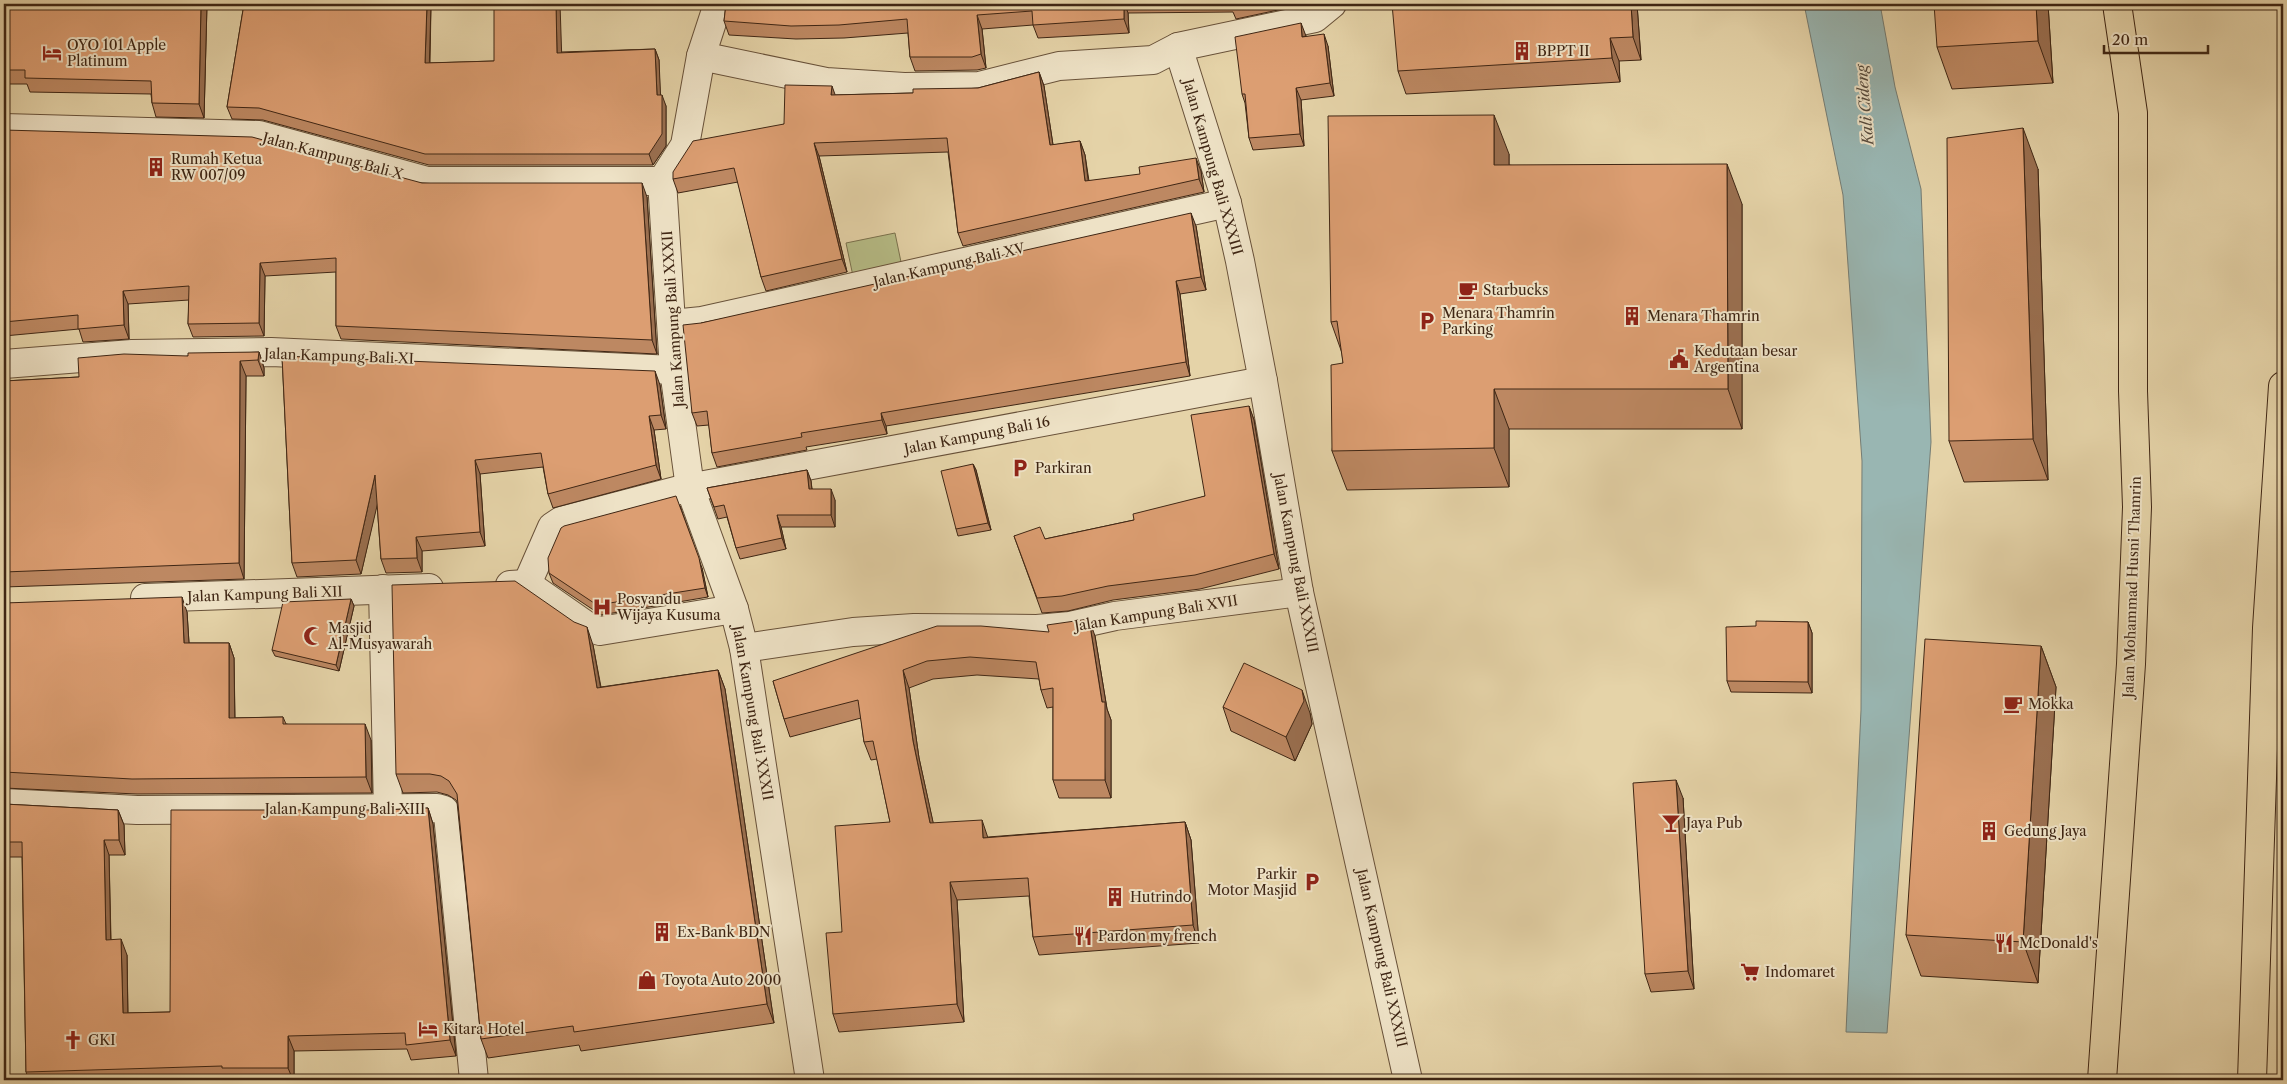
<svg xmlns="http://www.w3.org/2000/svg" width="2287" height="1084" font-family="'Libre Caslon Text',serif">
	<style>
		.green { fill: #b6bc86; stroke: #7a714d }
		.water { fill: #99b6b2; stroke: #757c73 }
		.lines { fill: none; stroke-linecap: round; stroke-linejoin: round }
		.minor-casing { stroke: #685139; stroke-width: 30 }
		.primary-casing { stroke: #3f2614; stroke-width: 30 }
		.minor { stroke: #eee2c6; stroke-width: 28 }
		.primary { stroke: #e5d3a8; stroke-width: 28 }
		.wall { fill: #bd8862; stroke: #3f2614 }
		.shaded-wall { fill: #9a6f50; stroke: #3f2614 }
		.building { fill: #dc9e72; stroke: #3f2614 }
		.labels { text-anchor: middle; stroke-width: 4; stroke-linejoin: round; paint-order: stroke }
		.poi-label { font-size: 14px; fill: #3f2614; stroke: #eee2c6; text-anchor: start }
		.street-label { font-size: 14px; fill: #3f2614; stroke: #eee2c6 }
		.water-label { font-size: 15px; font-style: italic; fill: #564a3c; stroke: #eee2c6 }
	</style>
	<rect width="100%" height="100%" fill="#e5d3a8"/>
	<filter id="stains"><feTurbulence type="fractalNoise" baseFrequency=".004" numOctaves="4"/><feColorMatrix values="0 0 0 0 .2 0 0 0 0 .09 0 0 0 0 .02 0 0 0 .5 -.17"/></filter>
	<radialGradient id="worn" r=".72"><stop offset=".6" stop-color="#630" stop-opacity="0"/><stop offset="1" stop-color="#630" stop-opacity=".3"/></radialGradient>
	<path class="green" d="M895,233l11,53 -49,9 -11,-52z"/>
	<path class="water" d="M1804,4h76l15,83 26,102 10,253 -44,591 -41,-1 15,-322 1,-249 -19,-266z"/>
	<g class="lines">
		<g class="minor-casing">
			<g id="minor">
				<path d="M718,4l-17,52 -16,89 -23,36 12,189 16,118 44,121 10,39 66,432"/>
				<path d="M1178,47l49,156 13,58 23,120 36,211 109,488"/>
				<path d="M701,56l125,26 78,5 75,-1 80,-20 94,-6 25,-13 137,-29 17,-14"/>
				<path d="M4,128l255,7 168,46h235"/>
				<path d="M672,324l30,-3 525,-118"/>
				<path d="M4,364l128,-10 139,-2 403,18"/>
				<path d="M527,584l25,-57 9,-6 122,-32 580,-108"/>
				<path d="M510,585l17,-1 63,44 10,3 134,-22"/>
				<path d="M383,589l5,221"/>
				<path d="M145,598l284,-10"/>
				<path d="M744,648l109,-16 61,-4 123,1 33,-3 45,-10 184,-24"/>
				<path d="M4,803l133,7 300,-2 7,2 4,5 26,265"/>
			</g>
		</g>
		<g class="primary-casing">
			<g id="primary">
				<path d="M2102,1080l29,-416 6,-157 -4,-116v-278l-16,-109"/>
				<path d="M2252,1080l15,-452 16,-242"/>
			</g>
		</g>
		<use href="#minor" class="minor"/>
		<use href="#primary" class="primary"/>
	</g>
	<g class="wall">
		<path d="M4,4h203l-3,114 -48,-1 -4,-14 -1,-9 -121,-2 -3,-8h-23z"/>
		<path d="M244,4h187l-1,59 64,-2 67,-9 94,-3 4,11 1,35 6,11v40l-13,19h-224l-166,-45 -31,-1 -5,-12z"/>
		<path d="M726,4h580l-70,15 -3,-7 -105,1 1,20 -91,5 -5,-13 -51,4 4,39 -9,2 -62,1 -5,-14 -2,-24 -64,5 -48,1 -67,-4 -5,-14z"/>
		<path d="M1637,4l4,56 -22,1 1,21 -214,12 -8,-23z"/>
		<path d="M2048,4l5,79 -101,6 -15,-42z"/>
		<path d="M1306,36l22,10 6,50 -33,4 3,46 -51,4 -4,-12 -4,-35 -3,-9z"/>
		<path d="M1039,72l5,14 9,59 27,-4 5,14 4,26 112,-10 3,21 -241,54 -5,-13 -10,-81 -129,4 28,116 -81,19 -5,-14 -23,-95 -60,11 -5,-14 111,-55 51,-29 78,-2 65,-5z"/>
		<path d="M4,130l418,53 225,14 10,157 -316,-15 -5,-13v-54l-71,4 -1,60 -71,1 -5,-13 1,-24 -61,4 1,35 -46,3 -4,-13 -75,7z"/>
		<path d="M1509,154v11l233,39v225h-233v58l-162,3 -15,-39 11,-88 -1,-10 -11,-31z"/>
		<path d="M2038,169l10,311 -84,2 -15,-41z"/>
		<path d="M1196,226l10,64 -26,4 10,82 -304,50 1,8 -81,13 1,3 -90,17 -5,-14 -3,-28 -12,1 -5,-13 9,-90z"/>
		<path d="M259,352l5,16v8h-18l-2,203 -240,8v-206l75,-4 109,-21z"/>
		<path d="M282,356l378,29 6,44 -12,1 7,49 -108,29 -5,-14 -5,-27 -63,7 5,72 -63,5v21l-36,1 -5,-14 -4,-56 -16,71 -64,3 -5,-14z"/>
		<path d="M1249,406l5,14 25,149 -79,20 -87,11 -45,11 -26,2 -28,-77 31,3 89,-19 71,-24z"/>
		<path d="M973,464l3,6 15,60 -33,6 -2,-7z"/>
		<path d="M807,470l4,11 1,8 23,11v27h-54l5,22 -46,10 -4,-11 -9,-31 -9,2 -11,-31z"/>
		<path d="M702,568l6,29 -107,18 -48,-32 -4,-10z"/>
		<path d="M351,599l3,7 -15,65 -64,-15 -3,-6z"/>
		<path d="M4,603l183,9 2,31h40l5,15 1,60 48,-1 3,7 85,16 1,53 -235,1 -133,-6z"/>
		<path d="M1808,622l4,11v60l-81,-1 -4,-11 29,-55z"/>
		<path d="M1095,636l12,73 4,11v78h-52l-6,-18v-73l-6,1 -6,-18 -2,-11 -62,-4 -44,4 -24,9 10,70 14,65 55,14 197,-15 6,18 8,103 -160,12 -6,-18 -4,-41 -72,4 7,122 -125,10 -6,-18 9,-82 48,-110 -13,-63 -6,1 -7,-18 -3,-24 -71,19 -6,-18 -11,-38z"/>
		<path d="M593,645l8,42 117,-17 7,19 49,334 -193,28 -2,-6 -91,13 -7,-19 -24,-237 -1,-2 -8,-5 -11,-3 -34,1 -7,-19z"/>
		<path d="M2041,646l15,41 -18,296 -117,-7 -15,-41z"/>
		<path d="M1223,707l87,6 2,11 -17,37 -64,-30z"/>
		<path d="M1683,798l11,191 -43,3 -6,-18z"/>
		<path d="M4,804l114,6 6,15 1,30h-16l2,84 16,16 1,58 42,-1 212,-202 46,-2 5,16 23,232 -45,4 -4,-11 -113,2v29h-265l-3,-8 -4,-215h-18z"/>
	</g>
	<g class="shaded-wall">
		<path d="M201,4h6l-3,114 -5,-14z"/>
		<path d="M427,4h4l-2,71 -4,-12z"/>
		<path d="M556,4h4l2,60 -5,-11z"/>
		<path d="M1124,4h1l3,9 1,20 -5,-14z"/>
		<path d="M1631,4h6l4,56 -8,-23z"/>
		<path d="M2036,4h12l5,79 -15,-42z"/>
		<path d="M977,15l5,14 4,39 -5,-14z"/>
		<path d="M1301,23l5,13 -4,1z"/>
		<path d="M1324,34l4,12 6,50 -4,-13z"/>
		<path d="M1610,38l9,23 1,21 -8,-24z"/>
		<path d="M655,49l4,11 2,46 -4,-11z"/>
		<path d="M1039,72l5,14 11,72 -5,-13z"/>
		<path d="M832,86l5,14 -6,-5z"/>
		<path d="M1296,88l5,12 3,46 -4,-12z"/>
		<path d="M662,95l4,11v40l-13,19 -4,-11z"/>
		<path d="M1494,115l15,39v50l-15,-39z"/>
		<path d="M2023,128l15,41 10,311 -15,-41z"/>
		<path d="M1080,141l5,14 5,40 -5,-14z"/>
		<path d="M814,143l5,13 28,116 -5,-13z"/>
		<path d="M1196,158l5,13 3,21 -5,-13z"/>
		<path d="M1727,164l15,40v225l-14,-40z"/>
		<path d="M642,183l5,14 10,157 -5,-14z"/>
		<path d="M1191,213l5,13 10,64 -5,-13z"/>
		<path d="M260,263l5,13 -1,60 -5,-13z"/>
		<path d="M1176,281l4,13 10,82 -4,-14z"/>
		<path d="M123,291l5,13 1,35 -5,-14z"/>
		<path d="M259,352l5,16v8l-6,-16z"/>
		<path d="M240,361l6,15 -2,203 -5,-16z"/>
		<path d="M655,371l5,14 6,44 -5,-14z"/>
		<path d="M1494,389l15,40v58l-15,-39z"/>
		<path d="M1249,406l5,14 25,149 -5,-15z"/>
		<path d="M881,413l5,13 1,8 -5,-14z"/>
		<path d="M649,416l5,14 7,49 -5,-14z"/>
		<path d="M475,460l5,14 5,72 -5,-14z"/>
		<path d="M973,464l3,6 15,60 -3,-7z"/>
		<path d="M807,470l4,11 2,19 -4,-11z"/>
		<path d="M375,475l6,14 -20,85 -5,-14z"/>
		<path d="M831,489l4,11v27l-4,-12z"/>
		<path d="M680,506l22,62 6,29 -3,-9z"/>
		<path d="M777,515l4,12 5,22 -4,-11z"/>
		<path d="M416,537l6,14v21l-5,-14z"/>
		<path d="M182,597l5,15 3,47 -6,-16z"/>
		<path d="M351,599l3,7 -15,65 -3,-6z"/>
		<path d="M1089,619l6,17 12,73 4,11v78l-6,-18 -3,-78z"/>
		<path d="M1808,622l4,11v60l-4,-11z"/>
		<path d="M587,627l6,18 11,62 -7,-19z"/>
		<path d="M229,643l5,15 1,76 -6,-16z"/>
		<path d="M2041,646l15,41 -18,296 -15,-41z"/>
		<path d="M718,670l7,19 49,334 -7,-19z"/>
		<path d="M903,670l6,18 10,70 18,82 -7,-17 -17,-82z"/>
		<path d="M1302,690l8,23 2,11 -17,37 -9,-24z"/>
		<path d="M365,724l6,16 1,53 -6,-16z"/>
		<path d="M1676,780l7,18 11,191 -6,-18z"/>
		<path d="M428,808l5,16 23,232 -6,-16z"/>
		<path d="M118,810l6,15 1,30 -6,-15z"/>
		<path d="M982,820l6,18h-5z"/>
		<path d="M1185,822l6,18 8,103 -6,-18z"/>
		<path d="M104,840l5,15 2,100 -5,-15z"/>
		<path d="M950,882l7,18 7,122 -7,-18z"/>
		<path d="M121,939l6,16 1,73 -5,-15z"/>
		<path d="M288,1036l6,15v29h-1l-5,-12z"/>
	</g>
	<g class="building">
		<path d="M4,4h197l-2,100 -47,-1 -1,-22 -126,-3v-8h-21z"/>
		<path d="M244,4h183l-2,59 69,-2v-57h62l1,49 98,-4 2,46h5v39l-13,20h-224l-166,-46 -32,-1z"/>
		<path d="M726,4h398v15l-91,6 -1,-14 -55,4 4,39 -9,3h-62l-3,-38 -68,6 -48,1 -67,-5z"/>
		<path d="M1392,4h239l2,33 -23,1 2,20 -214,13z"/>
		<path d="M1934,4h102l2,37 -101,6z"/>
		<path d="M1301,23l1,14 22,-3 6,49 -34,5 4,46 -51,4 -4,-44h-3l-7,-57z"/>
		<path d="M1039,72l11,73 30,-4 5,40 55,-7 -1,-7 57,-9 3,21 -241,54 -11,-95 -133,5 28,116 -81,18 -27,-109 -61,11v-7l20,-31 91,-17 1,-39 47,1 -1,9 82,-2v-4l65,-1z"/>
		<path d="M1494,115v50l233,-1 1,225h-234v59l-162,3 -1,-86 12,-2 -6,-42 -6,1 -3,-206z"/>
		<path d="M2023,128l10,311 -84,2 -2,-303z"/>
		<path d="M4,130l248,7 170,46h220l10,157 -316,-14v-68l-76,5 -1,60 -71,1 1,-38 -66,5 1,34 -46,4v-14l-74,7z"/>
		<path d="M1191,213l10,64 -25,4 10,81 -305,51 1,7 -81,13 1,4 -90,16 -5,-42 -15,2 -9,-88 18,-2z"/>
		<path d="M259,352l-1,8 -18,1 -1,202 -235,9v-191l75,-4 -1,-19 46,-4 64,2v-3z"/>
		<path d="M282,356l373,15 6,44 -12,1 7,49 -108,29 -7,-41 -66,7 5,72 -64,5 1,21 -36,1 -6,-84 -19,85 -64,3z"/>
		<path d="M1249,406l25,148 -79,21 -87,11 -46,10 -25,2 -23,-62 26,-9 5,12 89,-19 -1,-6 72,-18 -14,-81z"/>
		<path d="M973,464l15,59 -32,6 -15,-58z"/>
		<path d="M807,470l2,19h22v26h-54l5,23 -46,10 -12,-43 -10,2 -7,-19z"/>
		<path d="M676,496l23,62 6,30 -108,17 -48,-32 -1,-15 13,-30 3,-2z"/>
		<path d="M515,581l59,41 13,5 10,61 121,-18 49,334 -193,28 -1,-6 -92,13 -24,-245 -8,-13 -8,-5 -11,-2h-34l-4,-189z"/>
		<path d="M182,597l2,46h45v75l54,-1v7h82l1,53 -234,2 -128,-7v-169z"/>
		<path d="M351,599l-15,66 -64,-15 11,-48z"/>
		<path d="M1089,619l13,83h3v78h-52v-92l-12,2 -5,-28 -66,-5 -43,4 -24,9 10,71 17,82 52,-3 1,18 202,-16 8,103 -160,12 -5,-59 -78,4 7,122 -124,10 -7,-81 16,-1 -7,-106 55,-4 -17,-81 -9,1 -6,-42 -74,19 -11,-38 164,-55h44l68,6 -2,-7z"/>
		<path d="M1756,621l52,1v60l-81,-1 -1,-54 30,-1z"/>
		<path d="M1925,639l116,7 -18,296 -117,-7z"/>
		<path d="M1244,663l58,27 2,11 -18,36 -63,-30z"/>
		<path d="M1676,780l12,191 -43,3 -12,-191z"/>
		<path d="M4,804l114,6 1,30h-15l2,100 15,-1 2,74 47,-1 1,-202h211l46,-2 22,232 -44,5 -1,-12 -117,3v32h-66v-2l-196,6 -4,-230h-18z"/>
	</g>
	<defs>
		<g id="building-bare" transform="scale(1.5)"><path d="M-4-6H4V6H1V3H-1V6H-4ZM-2.5-4.3h1.7v1.8h-1.7ZM.8-4.3h1.7v1.8H.8ZM-2.5-1h1.7V.8h-1.7ZM.8-1h1.7V.8H.8Z" fill="#8f2418" stroke="#eee2c6" stroke-width="2.5" paint-order="stroke"/></g>
		<g id="hotel-bare" transform="scale(1.5)"><path d="M-6-4.5h1.5V1H6V5H4.5V3h-9V5H-6ZM-4 0a1.8 1.8 0 1 1 3.6 0ZM.5 0V-2.5h3Q6-2.5 6 0Z" fill="#8f2418" stroke="#eee2c6" stroke-width="2.5" paint-order="stroke"/></g>
		<g id="cafe-bare" transform="scale(1.5)"><path d="M-5.5-4.5H6V0H3Q3 3.5 0 3.5H-2.5Q-5.5 3.5-5.5 0ZM3-3.2v2h1.7v-2ZM-6 4.5H4V6H-6Z" fill="#8f2418" stroke="#eee2c6" stroke-width="2.5" paint-order="stroke"/></g>
		<g id="parking-bare" transform="scale(1.5)"><path d="M-3.5-5.5H1a3.5 3.5 0 0 1 0 7H-1V5.5H-3.5ZM-1-3.4V-.6H.8a1.4 1.4 0 0 0 0-2.8Z" fill="#8f2418" stroke="#eee2c6" stroke-width="2.5" paint-order="stroke"/></g>
		<g id="civic-bare" transform="scale(1.5)"><path d="M-.6-6.5H3V-4.5H.6V-3L4-1V1h2V6H-6V1h2V-1L-.6-3ZM-1.2 2.5V6h2.4V2.5Z" fill="#8f2418" stroke="#eee2c6" stroke-width="2.5" paint-order="stroke"/></g>
		<g id="hospital-bare" transform="scale(1.5)"><path d="M-5-5h3v3.5h4V-5h3V5h-3V1.5h-4V5h-3Z" fill="#8f2418" stroke="#eee2c6" stroke-width="2.5" paint-order="stroke"/></g>
		<g id="mosque-bare" transform="scale(1.5)"><path d="M3.5-4.9A6 6 0 1 0 3.5 4.9A5 5 0 1 1 3.5-4.9Z" fill="#8f2418" stroke="#eee2c6" stroke-width="2.5" paint-order="stroke"/></g>
		<g id="bar-bare" transform="scale(1.5)"><path d="M-6-5H6L.8 .8V4.5H3.5V6h-7V4.5H-.8V.8Z" fill="#8f2418" stroke="#eee2c6" stroke-width="2.5" paint-order="stroke"/></g>
		<g id="restaurant-bare" transform="scale(1.5)"><path d="M-5-6h1v4h1v-4h1v4h1v-4h1v5L-1.5 .5V6h-2V.5L-5-1ZM5-6V6H3V1.5H1.5Q1.5-4 5-6Z" fill="#8f2418" stroke="#eee2c6" stroke-width="2.5" paint-order="stroke"/></g>
		<g id="supermarket-bare" transform="scale(1.5)"><path d="M-6-5.5h2.5l.6 2H6L4.5 2H-2.5L-4.4-4H-6ZM-1.5 3.2a1.3 1.3 0 1 0 .1 0ZM3 3.2a1.3 1.3 0 1 0 .1 0Z" fill="#8f2418" stroke="#eee2c6" stroke-width="2.5" paint-order="stroke"/></g>
		<g id="shop-bare" transform="scale(1.5)"><path d="M-5-2.5h2.3a2.7 3.5 0 0 1 5.4 0H5L5.5 6h-11ZM-1.5-2.5h3a1.5 2.3 0 0 0-3 0Z" fill="#8f2418" stroke="#eee2c6" stroke-width="2.5" paint-order="stroke"/></g>
		<g id="church-bare" transform="scale(1.5)"><path d="M-1.2-6h2.4v3.5h3.3v2.4h-3.3V6h-2.4V-.1h-3.3v-2.4h3.3Z" fill="#8f2418" stroke="#eee2c6" stroke-width="2.5" paint-order="stroke"/></g>
	</defs>
	<g fill-rule="evenodd">
		<use href="#building-bare" x="1522" y="51"/>
		<use href="#hotel-bare" x="52" y="53"/>
		<use href="#building-bare" x="156" y="167"/>
		<use href="#cafe-bare" x="1468" y="290"/>
		<use href="#building-bare" x="1632" y="316"/>
		<use href="#parking-bare" x="1427" y="321"/>
		<use href="#civic-bare" x="1679" y="359"/>
		<use href="#parking-bare" x="1020" y="468"/>
		<use href="#hospital-bare" x="602" y="607"/>
		<use href="#mosque-bare" x="313" y="636"/>
		<use href="#cafe-bare" x="2013" y="704"/>
		<use href="#bar-bare" x="1671" y="823"/>
		<use href="#building-bare" x="1989" y="831"/>
		<use href="#parking-bare" x="1312" y="882"/>
		<use href="#building-bare" x="1115" y="897"/>
		<use href="#building-bare" x="662" y="932"/>
		<use href="#restaurant-bare" x="1083" y="936"/>
		<use href="#restaurant-bare" x="2004" y="943"/>
		<use href="#supermarket-bare" x="1750" y="972"/>
		<use href="#shop-bare" x="647" y="980"/>
		<use href="#hotel-bare" x="428" y="1029"/>
		<use href="#church-bare" x="73" y="1040"/>
	</g>
	<g class="labels">
		<g class="poi-label">
			<text x="67" y="50">OYO 101 Apple<tspan x="67" dy="16">Platinum</tspan></text>
			<text x="1537" y="56">BPPT II</text>
			<text x="171" y="164">Rumah Ketua<tspan x="171" dy="16">RW 007/09</tspan></text>
			<text x="1483" y="295">Starbucks</text>
			<text x="1442" y="318">Menara Thamrin<tspan x="1442" dy="16">Parking</tspan></text>
			<text x="1647" y="321">Menara Thamrin</text>
			<text x="1694" y="356">Kedutaan besar<tspan x="1694" dy="16">Argentina</tspan></text>
			<text x="1035" y="473">Parkiran</text>
			<text x="617" y="604">Posyandu<tspan x="617" dy="16">Wijaya Kusuma</tspan></text>
			<text x="328" y="633">Masjid<tspan x="328" dy="16">Al-Musyawarah</tspan></text>
			<text x="2028" y="709">Mokka</text>
			<text x="1686" y="828">Jaya Pub</text>
			<text x="2004" y="836">Gedung Jaya</text>
			<text x="1297" y="879" text-anchor="end">Parkir<tspan x="1297" dy="16">Motor Masjid</tspan></text>
			<text x="1130" y="902">Hutrindo</text>
			<text x="677" y="937">Ex-Bank BDN</text>
			<text x="1098" y="941">Pardon my french</text>
			<text x="2019" y="948">McDonald's</text>
			<text x="1765" y="977">Indomaret</text>
			<text x="662" y="985">Toyota Auto 2000</text>
			<text x="443" y="1034">Kitara Hotel</text>
			<text x="88" y="1045">GKI</text>
		</g>
		<g class="street-label">
			<text transform="translate(333 156) rotate(15)" y="5">Jalan Kampung Bali X</text>
			<text transform="translate(1213 167) rotate(74)" y="5">Jalan Kampung Bali XXXIII</text>
			<text transform="translate(949 265) rotate(-13)" y="5">Jalan Kampung Bali XV</text>
			<text transform="translate(673 319) rotate(-94)" y="5">Jalan Kampung Bali XXXII</text>
			<text transform="translate(339 356) rotate(2)" y="5">Jalan Kampung Bali XI</text>
			<text transform="translate(977 435) rotate(-11)" y="5">Jalan Kampung Bali 16</text>
			<text transform="translate(1296 563) rotate(79)" y="5">Jalan Kampung Bali XXXIII</text>
			<text transform="translate(2132 587) rotate(-88)" y="5">Jalan Mohammad Husni Thamrin</text>
			<text transform="translate(265 594) rotate(-2)" y="5">Jalan Kampung Bali XII</text>
			<text transform="translate(1156 613) rotate(-9)" y="5">Jalan Kampung Bali XVII</text>
			<text transform="translate(753 713) rotate(80)" y="5">Jalan Kampung Bali XXXII</text>
			<text x="345" y="814">Jalan Kampung Bali XIII</text>
			<text transform="translate(1382 958) rotate(77)" y="5">Jalan Kampung Bali XXXIII</text>
		</g>
		<g class="water-label">
			<text transform="translate(1865 105) rotate(-95)" y="5">Kali Cideng</text>
		</g>
	</g>
	<rect width="2287" height="1084" fill="none" stroke="#e5d3a8" stroke-width="20"/>
	<rect x="5" y="5" width="2277" height="1074" fill="none" stroke="#3f2614" stroke-width="2.5"/>
	<rect x="10" y="10" width="2267" height="1064" fill="none" stroke="#3f2614"/>
	<path d="M2104 45v8h104v-8" fill="none" stroke="#3f2614" stroke-width="2.5"/>
	<text x="2112" y="45" font-size="15" fill="#3f2614" stroke="#eee2c6" stroke-width="4" paint-order="stroke">20 m</text>
	<rect width="100%" height="100%" filter="url(#stains)"/>
	<rect width="100%" height="100%" fill="url(#worn)"/>
</svg>
